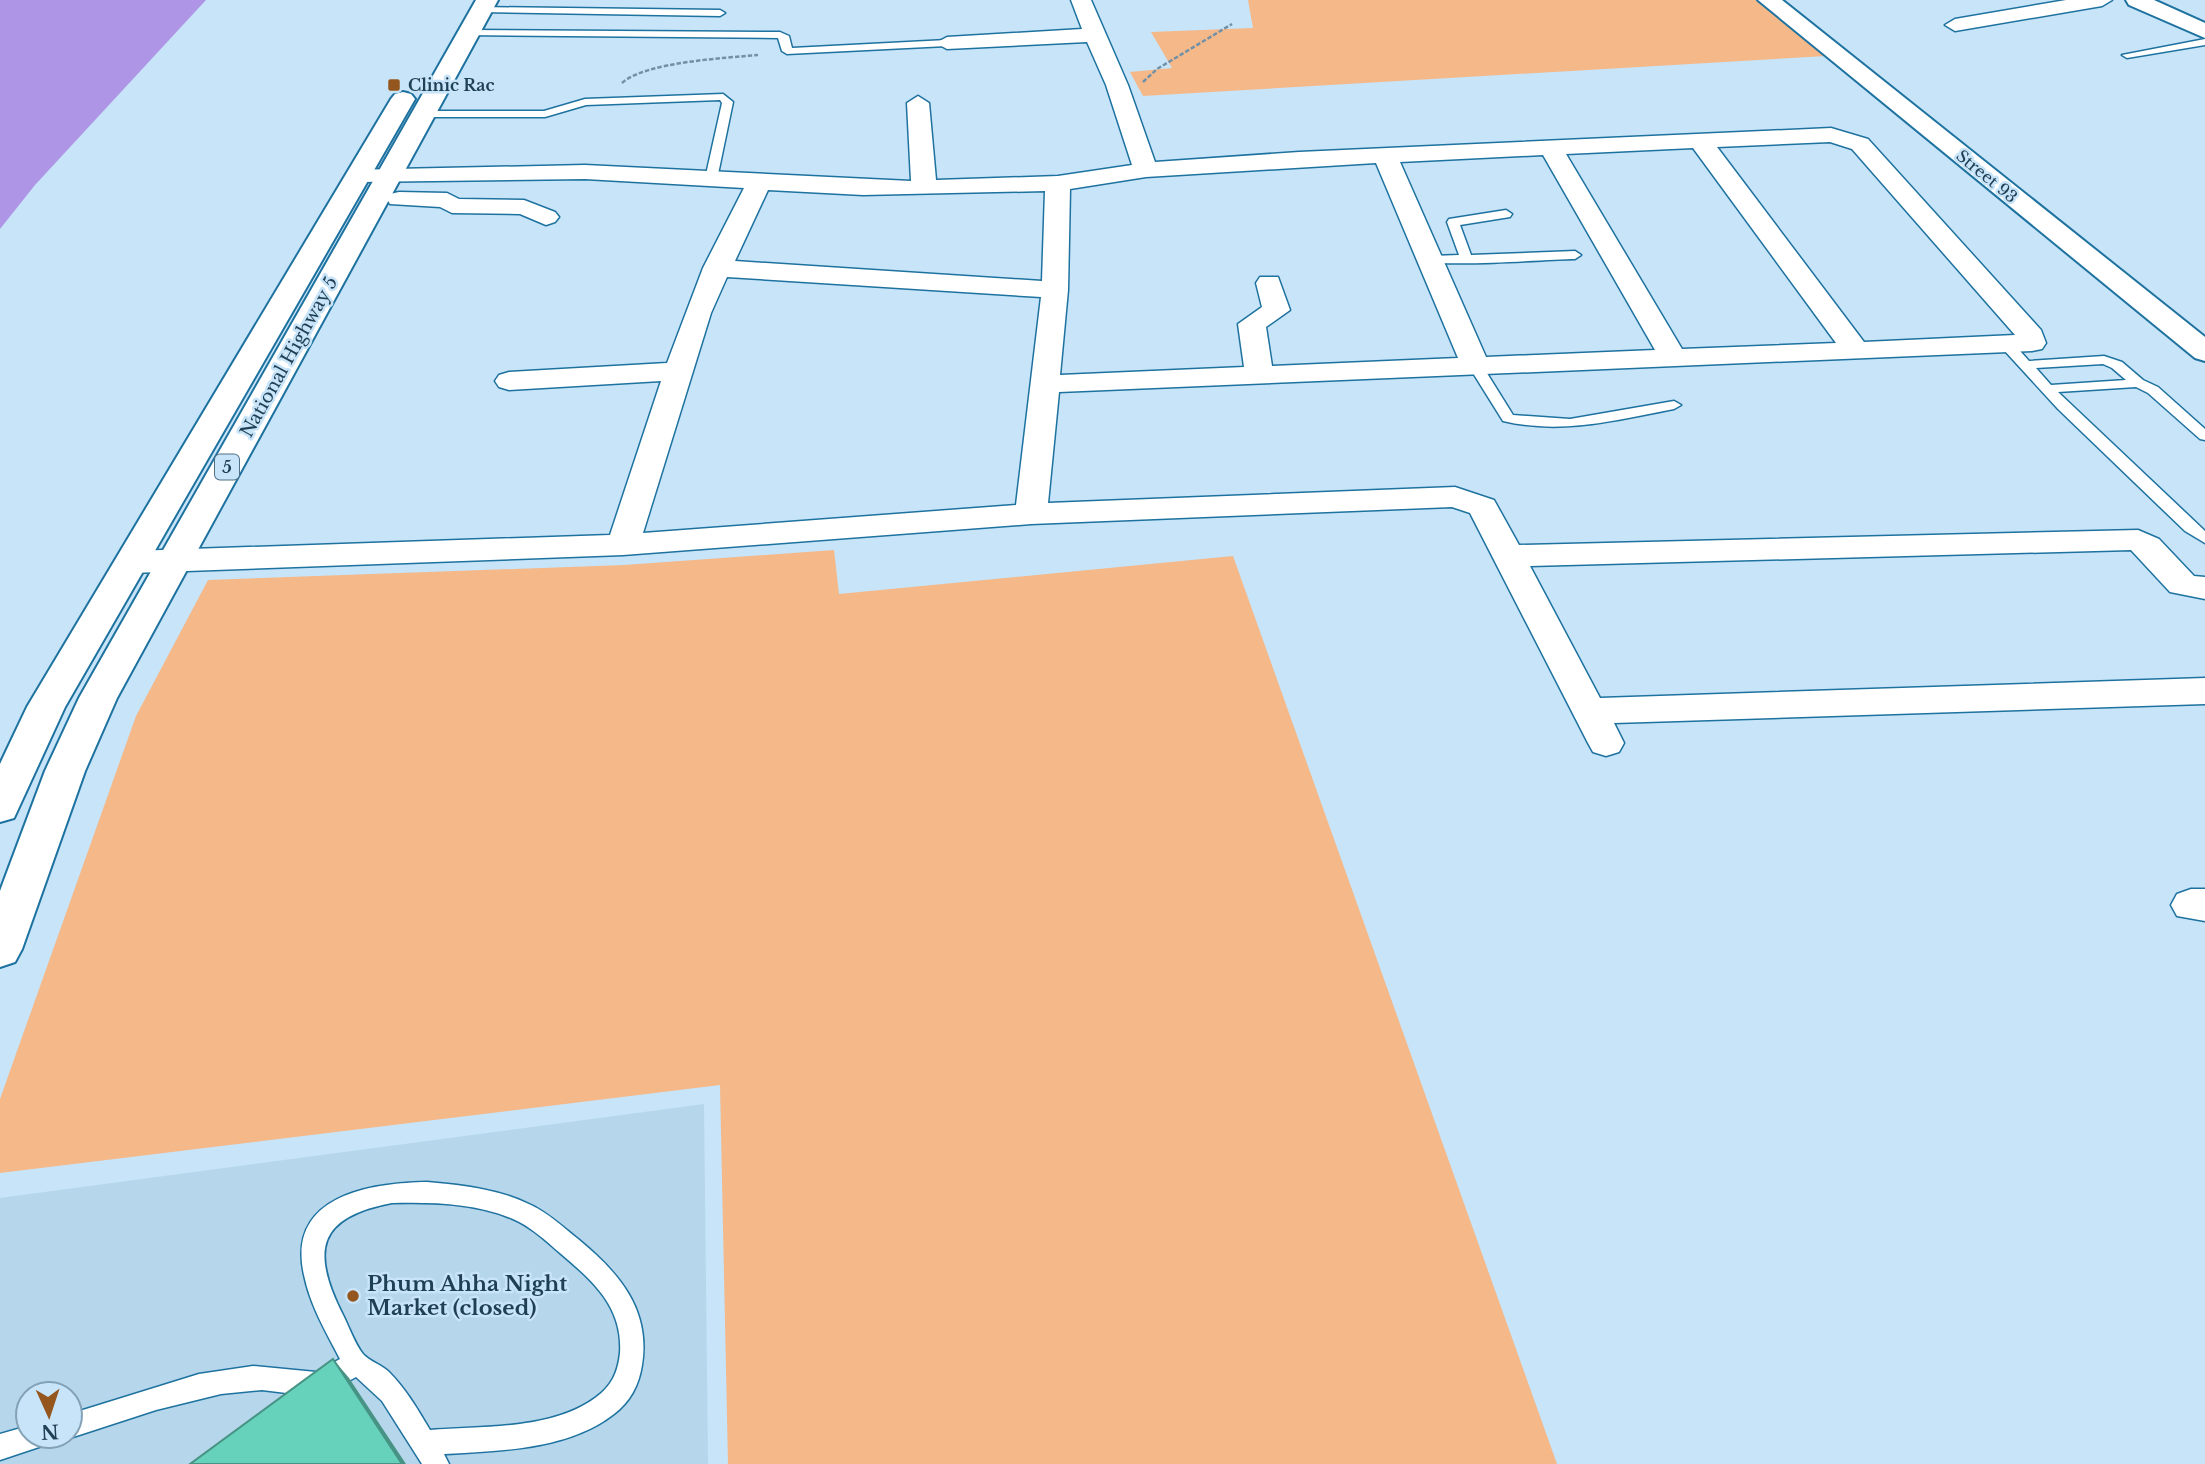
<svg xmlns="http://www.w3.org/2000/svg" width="2205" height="1464" font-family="'Libre Baskerville',serif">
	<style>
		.built { fill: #b6d6ec; fill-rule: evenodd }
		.green { fill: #f5b889 }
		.water { fill: #af95e5 }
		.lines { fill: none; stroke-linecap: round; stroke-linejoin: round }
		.lane-casing { stroke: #1e729f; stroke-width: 3 }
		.street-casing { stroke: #1e729f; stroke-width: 3 }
		.secondary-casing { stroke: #1e729f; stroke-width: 4 }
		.highway-casing { stroke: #1e729f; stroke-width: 4 }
		.path { stroke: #7291a6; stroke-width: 2.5; stroke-dasharray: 4.5 2; stroke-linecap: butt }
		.lane { fill: #fff; fill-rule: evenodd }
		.street { fill: #fff; fill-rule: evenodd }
		.secondary { fill: #fff; fill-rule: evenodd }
		.highway { fill: #fff; fill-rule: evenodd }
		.shaded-wall { fill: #479384 }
		.building { fill: #66d2bc; stroke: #479384; stroke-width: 2 }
		.poi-dot { fill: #95561d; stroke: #c7e4f9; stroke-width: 2.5 }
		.labels { text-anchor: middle; stroke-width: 5; stroke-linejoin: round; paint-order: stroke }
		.far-poi-label { font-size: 16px; font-weight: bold; fill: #1e3f54; stroke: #c7e4f9; text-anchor: start }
		.far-street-label { font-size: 16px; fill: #1e3f54; stroke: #c7e4f9 }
		.shield { fill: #c7e4f9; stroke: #517086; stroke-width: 2 }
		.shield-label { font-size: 16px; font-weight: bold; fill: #1e3f54 }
		.street-label { font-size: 18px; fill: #1e3f54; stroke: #c7e4f9 }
		.near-poi-label { font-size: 21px; font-weight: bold; fill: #1e3f54; stroke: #c7e4f9; text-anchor: start }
	</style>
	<rect width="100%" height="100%" fill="#c7e4f9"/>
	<path class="built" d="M704,1104l4,360h-708v-266zM28,1394h42v42h-42z"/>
	<g class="green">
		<path d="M1248,0h508l70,56 -683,40 -13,-24 42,-4 -21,-36 102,-4z"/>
		<path d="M834,550l5,44 394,-38 324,908h-829l-8,-379 -720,88v-74l136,-383 72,-136 416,-15z"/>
	</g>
	<path class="water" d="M0,0h206l-171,185 -35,44z"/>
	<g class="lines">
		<g class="lane-casing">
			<g id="lane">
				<path d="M479,7l241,3 5,3 -5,3 -238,-4 -5,-3z"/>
				<path d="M468,30l312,2 9,4 3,12 155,-8 5,3 -5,3 -160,8 -5,-3 -4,-13 -314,-3 -1,-2z"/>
				<path d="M2205,39v6l-78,13 -5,-3z"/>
				<path d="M723,94l10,8 -16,77 -6,3 -6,-3 17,-76 -2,-3 -134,5 -41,12h-122l-5,-3 5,-3h121l41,-12z"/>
				<path d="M1506,210l6,4 -2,3 -50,8 11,30 104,-4 6,4 -6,4c-22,0 -139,9 -149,1l6,-4 27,-1 -12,-33 2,-3z"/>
				<path d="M2008,342l5,1 16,18 75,-5 18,6 21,18 15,7 47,42v11l-5,-1 -52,-46 -12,-6 -78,5 147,139v12l-20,-12 -127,-122 -55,-60 -2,-3zM2103,364l9,4 14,12 -75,5 -15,-17z"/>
				<path d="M1475,361l5,1 33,53 57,4 104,-18 7,4 -7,4c-57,11 -113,26 -171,12l-35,-56z"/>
				<path d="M427,1182c35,3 72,7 104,23 17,8 32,22 47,34 40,33 73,70 64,126 -3,20 -12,37 -28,49 -46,36 -115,37 -170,40l5,10h-27l-40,-63 -26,-24 -37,20 -57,-7 -41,4 -65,16 -86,28 -6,-2h6v-22l129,-40 54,-8 63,6 24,-13c-14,-27 -30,-54 -36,-84 -18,-79 65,-92 123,-93zM392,1203c40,-1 83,0 121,16 17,7 33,22 47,34 33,28 63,54 60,100 -2,19 -8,33 -25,45 -44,32 -113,28 -165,32 -12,-20 -24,-41 -41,-58 -7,-7 -20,-11 -26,-18 -8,-10 -14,-27 -20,-39 -33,-65 -25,-98 49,-112z"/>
				<path d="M28,1426v10h21l-4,9 -45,15v-26z"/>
			</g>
		</g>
		<g class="street-casing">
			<g id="street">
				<path d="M1071,0h20l37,85 27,77 144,-10 532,-24 37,11 173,191 5,13 -4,6 -10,2 -973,41 -11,111 407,-16 39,13 25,45 619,-15 21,9 35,37 11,1v22l-35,-7 -39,-42 -601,16 70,132 605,-20v26l-591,19 10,20 -5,9 -13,4 -13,-4 -5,-9 -118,-230 -18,-6 -421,17 -408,31 -491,18 -12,-3 -4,-8 4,-8 12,-3 478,-16 51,-154 -152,9 -10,-3 -4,-6 4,-6 10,-3 158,-9 36,-95 41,-80 -159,-9 -227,3 -9,-2 -3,-5 3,-5 236,-5 326,16 -4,-78 11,-7 11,7 7,77 122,-4 74,-11 -26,-80 -19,-43 -140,7 -11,-6 11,-6 135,-8zM1830,142l22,7 163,186 -151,7 -147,-195zM1693,148l143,195 -154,6 -116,-195zM1543,155l112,195 -169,7 -86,-195zM1376,163l82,195 -186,8 -6,-39 24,-17 -12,-33h-18l-4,6 6,24 -24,17 6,43 -184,8 8,-85 2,-101 76,-12zM768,190l95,5 182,-4 -3,90 -307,-20zM727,277l314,20 -25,208 -373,28 68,-220z"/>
				<path d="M2066,0h46l-10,6 -147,25 -10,-6 10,-6z"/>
				<path d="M399,192l48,1 12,6 65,1 31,12 4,5 -4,5 -9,3 -26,-11 -68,-1 -12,-6 -50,-3 -3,-5 3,-5z"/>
				<path d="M2191,889h14v32l-28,-5 -6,-11 6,-11z"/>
			</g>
		</g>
		<g class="secondary-casing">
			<g id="secondary">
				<path d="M1758,0h24l423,337v24l-10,-3z"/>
				<path d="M2126,0h28l51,23v15l-76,-33z"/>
			</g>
		</g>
		<g class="highway-casing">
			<g id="highway">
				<path d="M476,0h22l-381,698 -32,73 -63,178 -7,13 -15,5v-76l45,-120 34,-73z"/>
				<path d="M403,92l8,2 4,5 -350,608 -51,111 -14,4v-58l27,-57 364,-608 4,-5z"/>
			</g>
		</g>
		<g class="path">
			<path d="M1143,82l14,-13 75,-45"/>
			<path d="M622,83c23,-21 103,-25 136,-28"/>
		</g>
		<use href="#lane" class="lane"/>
		<use href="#street" class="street"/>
		<use href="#secondary" class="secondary"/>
		<use href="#highway" class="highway"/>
	</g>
	<path class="shaded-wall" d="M333,1359l16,19 57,86h-4z"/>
	<path class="building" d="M333,1359l69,105h-212z"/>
	<g class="poi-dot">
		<rect x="387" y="78" width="14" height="14" rx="3.5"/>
		<circle cx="353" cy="1296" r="7"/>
	</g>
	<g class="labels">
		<g class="far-poi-label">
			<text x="408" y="91">Clinic Rac</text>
		</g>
		<g class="far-street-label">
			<text transform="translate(1987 176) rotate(39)" y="6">Street 93</text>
		</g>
		<rect class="shield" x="215" y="454.5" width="24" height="25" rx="5"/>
		<g class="shield-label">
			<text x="227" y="473">5</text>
		</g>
		<g class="street-label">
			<text transform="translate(289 357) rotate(-61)" y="6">National Highway 5</text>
		</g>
		<g class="near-poi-label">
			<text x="367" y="1291">Phum Ahha Night<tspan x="367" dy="24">Market (closed)</tspan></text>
		</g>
	</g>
	<g transform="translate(49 1415) rotate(177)"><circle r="33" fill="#c7e4f9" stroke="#83a2b7" stroke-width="2"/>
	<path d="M0-5L12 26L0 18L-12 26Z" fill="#95561d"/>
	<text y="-10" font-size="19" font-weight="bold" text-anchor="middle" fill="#1e3f54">N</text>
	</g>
</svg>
